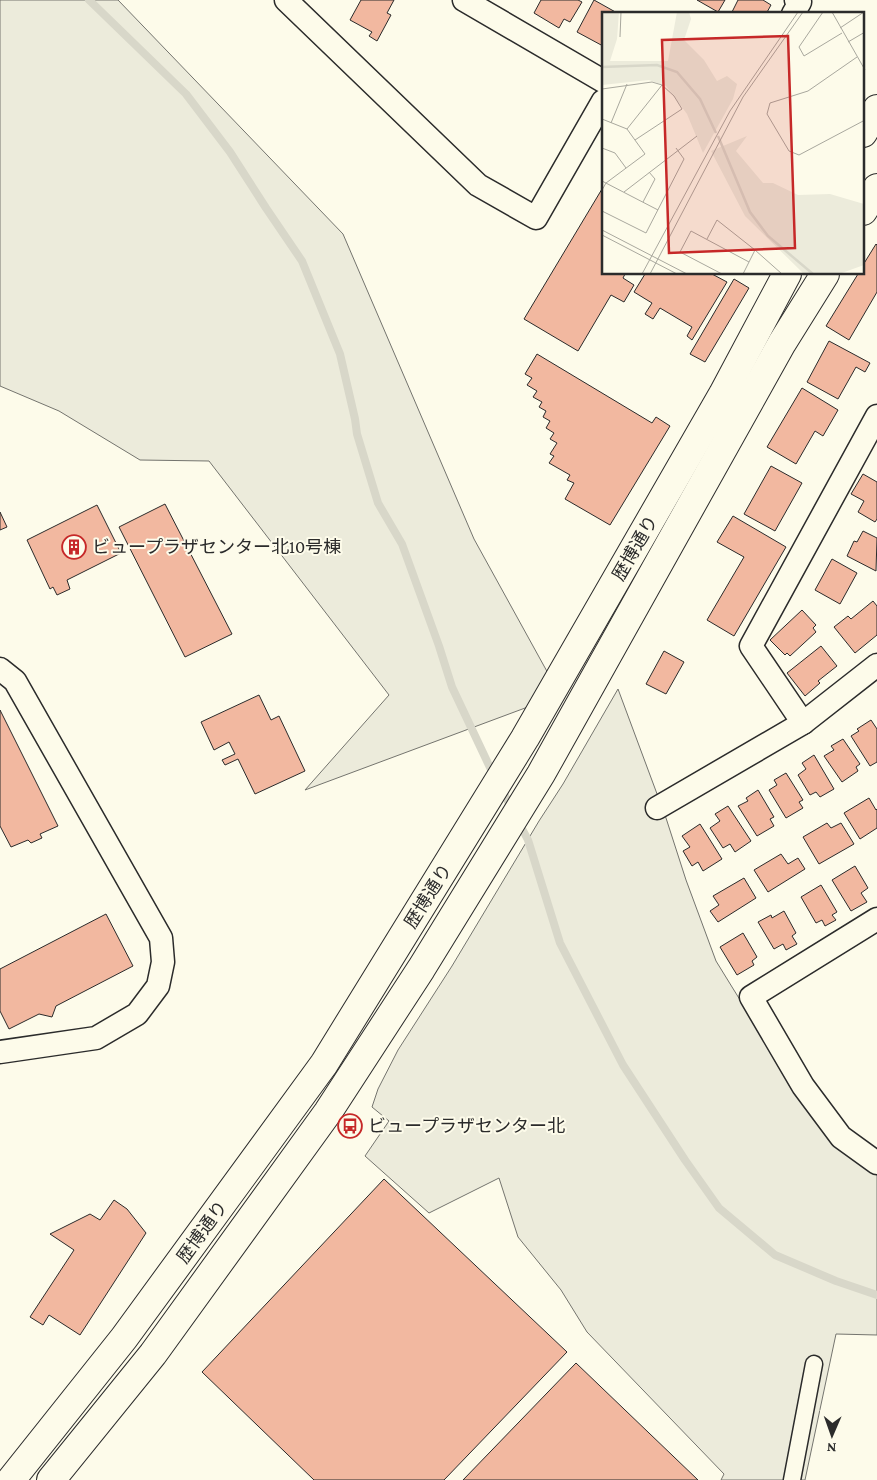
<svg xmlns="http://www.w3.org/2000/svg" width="877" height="1480" font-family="'Crimson Pro','Noto Sans JP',serif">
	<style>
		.green { fill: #ecebdb; stroke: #74746e }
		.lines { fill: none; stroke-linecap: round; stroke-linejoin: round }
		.stream { stroke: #d8d7c9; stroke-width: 8 }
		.building { fill: #f2b8a0; stroke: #2b2b2b }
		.pedestrian-casing { stroke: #2b2b2b; stroke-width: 19 }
		.minor-casing { stroke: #2b2b2b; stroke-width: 25 }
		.tertiary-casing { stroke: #2b2b2b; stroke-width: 30 }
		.pedestrian { stroke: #fdfbea; stroke-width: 16 }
		.minor { stroke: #fdfbea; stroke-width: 22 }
		.tertiary { stroke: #fdfbea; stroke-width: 28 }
		.labels { text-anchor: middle; stroke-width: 4; stroke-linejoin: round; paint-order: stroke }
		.poi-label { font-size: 18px; fill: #2b2b2b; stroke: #fdfbea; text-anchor: start }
		.street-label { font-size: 18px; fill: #2b2b2b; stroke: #fdfbea }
		.inset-river { fill: none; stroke: #d8d7c9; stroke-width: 2.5 }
		.inset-road { fill: none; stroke: #a9a89e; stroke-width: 1 }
		.view { fill: #c62828; fill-opacity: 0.15; stroke: #c62828; stroke-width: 2.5 }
		.inset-edge { fill: none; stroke: #2b2b2b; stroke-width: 2.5 }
	</style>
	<rect width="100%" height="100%" fill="#fdfbea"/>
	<g class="green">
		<path d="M0,0h118l225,234 131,305 86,156 -255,95 84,-95 -180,-234 -69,-1 -81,-49 -59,-25z"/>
		<path d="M618,689l48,129 20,62 30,81 100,162c20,20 37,36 61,52v160l-41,-1 -31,146h-84l3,-6 -137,-142 -26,-42 -43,-53 -19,-59 -70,35 -64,-57 24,-35 -17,-14 6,-18 20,-39 54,-84 87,-145 24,-37z"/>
	</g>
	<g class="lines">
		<g class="stream">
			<path d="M89,0l97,94 44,58 36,56 36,53 38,93 15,65 2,15 21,69 24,41 37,102 13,41 42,89"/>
			<path d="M501,788l12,23"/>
			<path d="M518,821l10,19 32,103 63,122 62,95 34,48 56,47 61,26 41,14"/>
		</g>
	</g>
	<g class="building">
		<path d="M361,0h33l-7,13 4,2 -14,26 -8,-5 3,-4 -22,-12z"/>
		<path d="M541,0h37l4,2 -12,20 -6,-3 -5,9 -25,-15z"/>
		<path d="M594,0l25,14h-16v32l-26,-14z"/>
		<path d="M697,0h28l-7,12z"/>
		<path d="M738,0h25l8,5 -5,9h-35z"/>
		<path d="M602,189l1,1v84h22l-2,4 11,7 -10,17 -13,-7 -33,56 -54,-32z"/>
		<path d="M876,244l1,1v47l-28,48 -23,-14 32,-52h5v-9z"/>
		<path d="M645,274h67l15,8 -35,58 -5,-4 5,-9 -32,-19 -7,11 -8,-5 7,-11 -18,-11z"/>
		<path d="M734,279l15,9 -44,74 -15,-8z"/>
		<path d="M829,341l41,22 -5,9 -9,-5 -18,32 -31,-17z"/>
		<path d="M537,354l115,69 4,-6 14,9 -60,99 -45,-26 9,-16 -7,-3 3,-5 -21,-12 5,-7 -4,-2 7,-11 -7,-4 4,-6 -8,-5 4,-7 -7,-4 3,-6 -7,-4 3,-5 -9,-5 4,-6 -10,-6 5,-7 -7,-4z"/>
		<path d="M802,388l36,22 -15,26 -8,-5 -19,33 -29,-17z"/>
		<path d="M771,466l31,17 -27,48 -31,-17z"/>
		<path d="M863,474l14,8v37l-2,3 -17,-10 6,-11 -13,-7z"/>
		<path d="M165,504l67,130 -47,23 -66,-130z"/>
		<path d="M97,505l24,48 -54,27 3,9 -13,6 -4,-8 -3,2 -23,-49z"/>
		<path d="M0,512l7,15 -7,3z"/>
		<path d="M733,516l53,31 -52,89 -27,-16 37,-63 -27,-15z"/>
		<path d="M863,531l14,7 -1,33 -29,-15 7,-15 3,1z"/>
		<path d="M832,559l25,14 -17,31 -25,-14z"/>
		<path d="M873,601l4,5v29l-22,18 -21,-26 14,-11 3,3z"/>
		<path d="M802,610l14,15 -3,3 3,4 -26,24 -3,-3 -2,2 -15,-15z"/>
		<path d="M821,646l16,20 -19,15 2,2 -15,13 -18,-23z"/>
		<path d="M664,651l20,11 -18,32 -20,-10z"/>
		<path d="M259,695l12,25 8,-4 26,55 -50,23 -17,-35 -13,6 -3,-5 13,-6 -6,-12 -15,8 -13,-28z"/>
		<path d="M0,710l58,116 -18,8 2,4 -11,5 -3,-3 -17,7 -11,-21z"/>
		<path d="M871,720l6,9v33l-7,4 -19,-30 8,-5 -2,-2z"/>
		<path d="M843,739l17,25 -4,3 2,4 -16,11 -18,-26 10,-6 -3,-4z"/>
		<path d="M814,755l20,34 -14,8 -4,-5 -6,3 -12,-20 8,-6 -4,-6z"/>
		<path d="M786,773l17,27 -4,2 4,6 -17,10 -17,-28 8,-5 -3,-5z"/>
		<path d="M758,790l16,27 -4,2 4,7 -17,10 -19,-30 10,-5 -2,-3z"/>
		<path d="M869,798l7,12 1,-1v19l-17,11 -16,-26z"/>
		<path d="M728,806l23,35 -16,11 -5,-8 -7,4 -13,-20 10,-7 -5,-7z"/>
		<path d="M827,823l4,5 10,-5 13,21 -35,20 -16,-27z"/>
		<path d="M700,824l22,35 -19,12 -5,-9 -6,4 -9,-15 7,-4 -8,-11z"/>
		<path d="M781,854l7,10 10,-6 7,11 -37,23 -14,-22z"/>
		<path d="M855,866l13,22 -7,5 6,9 -16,9 -19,-31z"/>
		<path d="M744,878l12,20 -38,24 -8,-11 9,-6 -6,-9z"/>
		<path d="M821,885l16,27 -5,3 4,5 -11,6 -3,-6 -6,3 -15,-26z"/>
		<path d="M784,911l12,22 -4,3 5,8 -11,6 -3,-6 -9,5 -16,-27 13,-7 1,3z"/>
		<path d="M106,914l27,52 -77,40 -4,11 -13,-3 -30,15 -9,-18v-42z"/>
		<path d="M743,933l14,24 -5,4 2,4 -17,10 -17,-28z"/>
		<path d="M384,1179l183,173 -123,128h-130l-112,-108z"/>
		<path d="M114,1200l13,9 19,24 -66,102 -31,-20 -6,10 -13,-8 44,-67 -24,-16 40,-20 10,6z"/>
		<path d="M576,1363l122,117h-235z"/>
	</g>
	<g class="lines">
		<g class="pedestrian-casing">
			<path id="pedestrian" d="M792,1480l22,-116"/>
		</g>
		<g class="minor-casing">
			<g id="minor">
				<path d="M286,0l192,185 58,33 67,-117"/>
				<path d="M464,0l139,81"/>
				<path d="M793,14l7,-12 -4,-2"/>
				<path d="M0,669l15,12 146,257 2,24 -5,24 -21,28 -41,24 -96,14"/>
				<path d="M803,723l-52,-77 126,-230"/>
				<path d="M657,808l146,-85 74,-58"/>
				<path d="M877,919l-126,78 52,89 38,51 36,26"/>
			</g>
		</g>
		<g class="tertiary-casing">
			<g id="tertiary">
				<path d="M863,133l14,-24"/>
				<path d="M863,211l14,-23"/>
				<path d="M11,1480l113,-142 200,-274 201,-326 198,-344 64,-120"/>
				<path d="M51,1480l102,-126 175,-242 93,-143 120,-195 241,-431 43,-69"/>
			</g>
		</g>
		<use href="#pedestrian" class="pedestrian"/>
		<use href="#minor" class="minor"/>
		<use href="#tertiary" class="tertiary"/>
	</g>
	<defs>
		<g id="building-ring" transform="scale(1.25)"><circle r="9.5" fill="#fdfbea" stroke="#c62828" stroke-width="1.5"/><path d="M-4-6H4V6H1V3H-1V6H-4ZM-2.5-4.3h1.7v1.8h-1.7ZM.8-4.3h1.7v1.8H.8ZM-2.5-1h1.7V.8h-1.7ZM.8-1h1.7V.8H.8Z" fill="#c62828"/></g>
		<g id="bus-ring" transform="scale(1.25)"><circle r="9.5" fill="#fdfbea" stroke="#c62828" stroke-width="1.5"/><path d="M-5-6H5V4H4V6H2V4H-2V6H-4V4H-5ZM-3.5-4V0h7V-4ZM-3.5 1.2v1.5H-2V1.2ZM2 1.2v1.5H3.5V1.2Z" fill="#c62828"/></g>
	</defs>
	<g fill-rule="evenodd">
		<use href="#building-ring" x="74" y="547"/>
		<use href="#bus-ring" x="350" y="1126"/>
	</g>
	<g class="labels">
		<g class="poi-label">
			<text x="92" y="553">ビュープラザセンター北10号棟</text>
			<text x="368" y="1132">ビュープラザセンター北</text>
		</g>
		<g class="street-label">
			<text transform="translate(635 548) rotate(-60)" y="6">歴博通り</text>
			<text transform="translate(428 896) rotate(-58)" y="6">歴博通り</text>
			<text transform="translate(202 1232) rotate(-54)" y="6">歴博通り</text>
		</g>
	</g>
	<g transform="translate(602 12)">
		<rect width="262" height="262" fill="#fdfbea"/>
		<path d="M0,0h17l-2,27 -7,22h58l9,-49h12l2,7 -7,21 20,20 13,21 10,-5 10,8 -4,15 -30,54 -16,-39 -21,-28 -17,-6 -47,5zM145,124l-11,15 27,32h10l25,12 32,-1 34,10v61l-25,9h-35l-59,-58 -34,-65z" fill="#ecebdb"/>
		<path class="inset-river" d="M0,55l55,-2 20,7 23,27 16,34M116,124l32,76 18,24 45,38"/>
		<path class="inset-road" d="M221,0l-24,35 5,9 38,-23M230,0l33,58M238,16l24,-16M18,25l1,-25M246,30l17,-10M255,45l-49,34 -38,12 -3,11 22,37 10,4 66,-35M0,77l50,-7 10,3 12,11 8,13 -47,31M0,107l25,10 18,25 -39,29 -4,7M9,111l16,-39M25,117l35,-44M0,136l13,5 11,15M0,169l56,29M22,180l73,-56M41,190l12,-23 -6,-7M0,199l44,22 38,-74 -8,-11M0,218l85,44M0,223l75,39M105,227l10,-19 38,30M40,262l88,-163 68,-99M48,262l93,-177 60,-85M120,262l-42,-22 11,-21 58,31M141,262l12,-24 27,24"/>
		<path class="view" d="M186,24l7,212 -126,5 -7,-213z"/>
		<rect width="262" height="262" class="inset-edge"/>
	</g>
	<g transform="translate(832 1435) rotate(182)" stroke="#fdfbea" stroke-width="4" paint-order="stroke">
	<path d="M0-4L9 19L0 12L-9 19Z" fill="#2b2b2b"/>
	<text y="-8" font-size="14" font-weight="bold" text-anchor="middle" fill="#2b2b2b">N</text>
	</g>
</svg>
